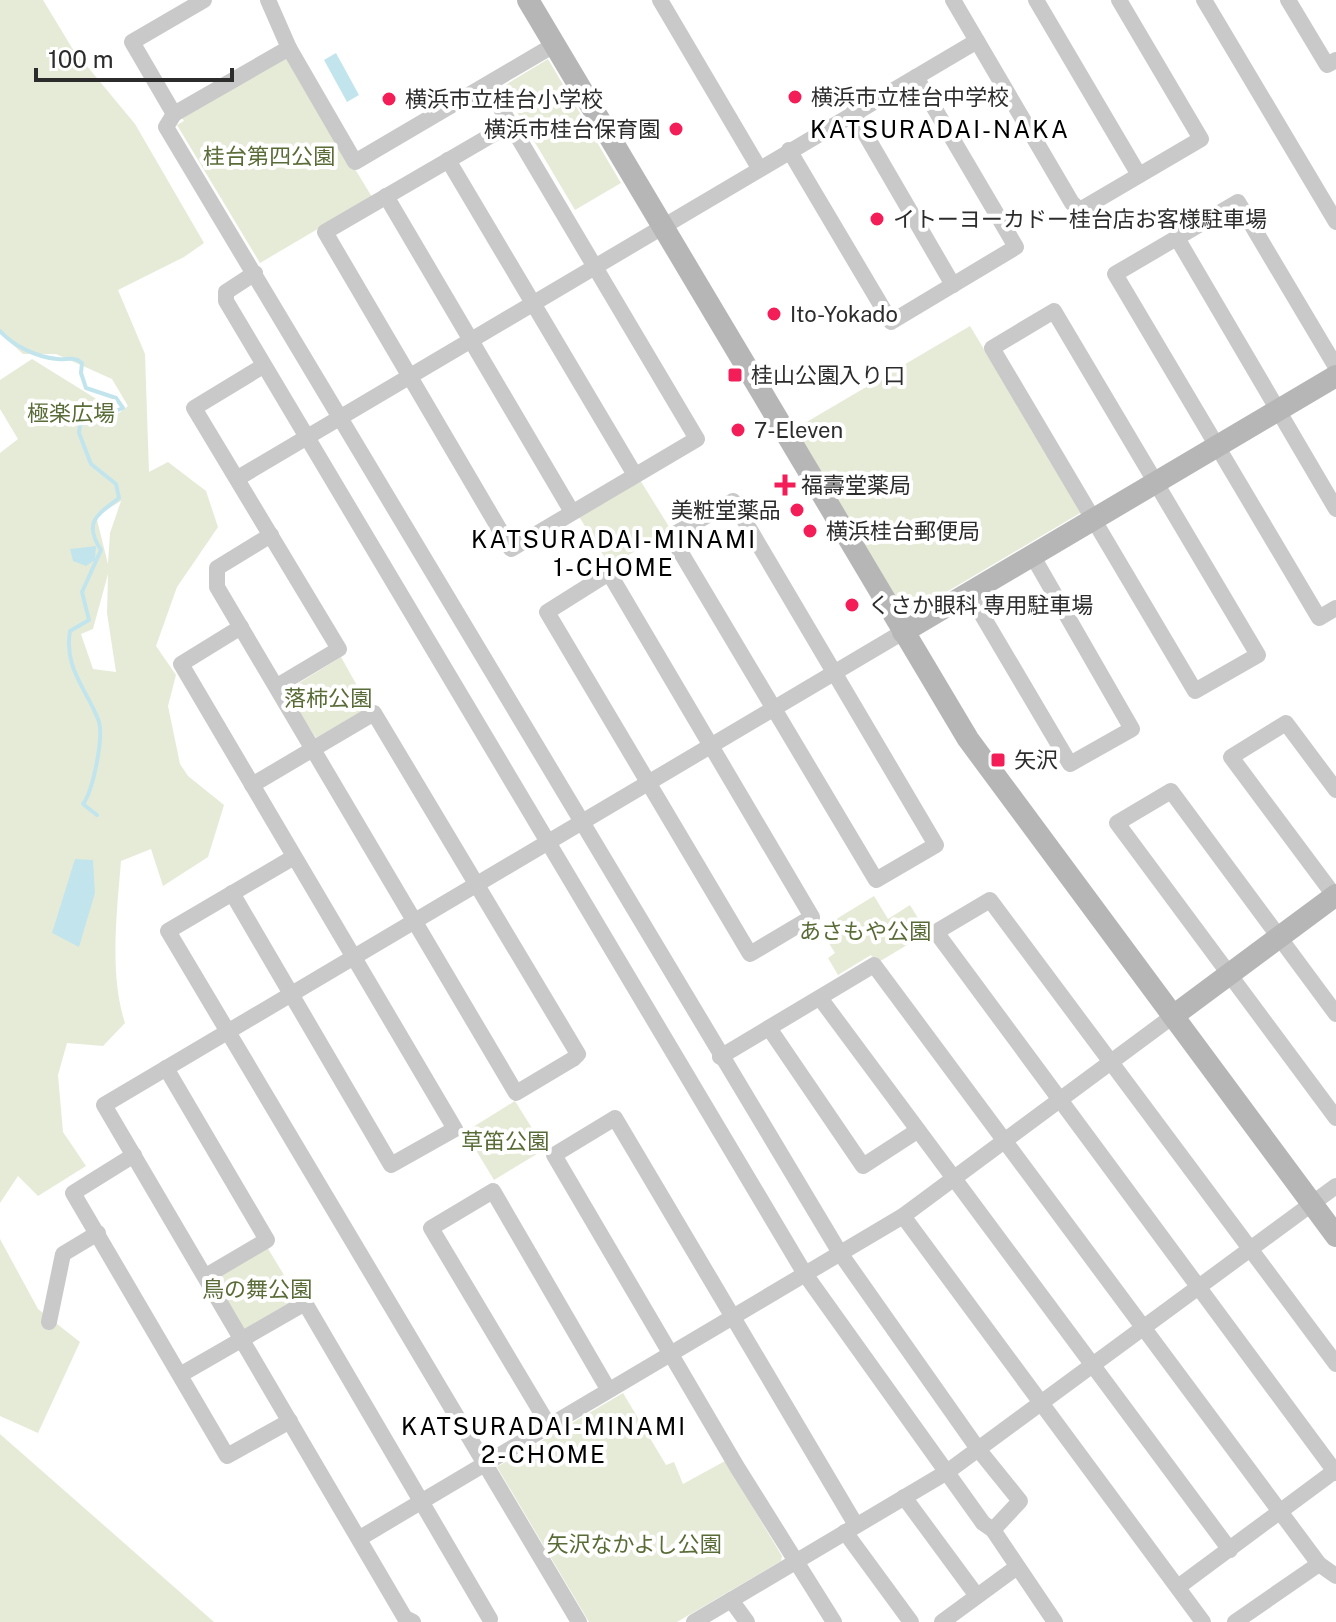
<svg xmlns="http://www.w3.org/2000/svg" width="1336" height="1622" font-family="'Public Sans','Noto Sans JP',sans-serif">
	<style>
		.green { fill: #e6ebd8; fill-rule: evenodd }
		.water { fill: #c2e5ed }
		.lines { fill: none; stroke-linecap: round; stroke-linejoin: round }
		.stream { stroke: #c2e5ed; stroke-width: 4 }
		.street { stroke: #c9c9c9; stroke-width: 16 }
		.secondary { stroke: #b6b6b6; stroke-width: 22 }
		.poi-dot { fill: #f31e58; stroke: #fff; stroke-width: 3 }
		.labels { text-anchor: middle; stroke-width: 8; stroke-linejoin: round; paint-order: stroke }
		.poi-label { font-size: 22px; fill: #2c2c2c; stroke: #fff; text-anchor: start }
		.park-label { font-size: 22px; fill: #596b36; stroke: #fff }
		.neighbourhood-label { font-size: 24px; letter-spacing: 2px; fill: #000; stroke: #fff }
	</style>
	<rect width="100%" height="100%" fill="#fff"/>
	<g class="green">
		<path d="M0,0h43l29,48 63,76 69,119 -20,14 -66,33 27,64 4,118 19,-10 38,29 12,36 -41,60 -21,59 20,29 -8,31 12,58 8,12 36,29 -16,52 -45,29 -12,-37 -30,12c-4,52 -12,112 4,162l-22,23 -36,-3 -9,32 5,57 23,34 -48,30 -20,-20 -18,27v-750l18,-14 -18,-30v-29l32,-21 87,54 9,-7 -16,-27 -56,-25h-33l-23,-21zM121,501l-11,32 -2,31 -12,-48zM108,574l-1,39 9,59 -23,-3 -12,-35 12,-5z"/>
		<path d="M283,58l6,2 83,137 -112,66 -83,-138 7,-4 -2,-3z"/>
		<path d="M548,59l73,124 -46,27 -73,-123z"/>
		<path d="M970,326l112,186 -176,104 -113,-186z"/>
		<path d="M640,480l31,50 -61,36 -32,-51z"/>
		<path d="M341,657l28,50 -53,31 -30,-47z"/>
		<path d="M874,896l14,23 22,-14 17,28 -50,30 -6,-8 -33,20 -10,-17 7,-5 -15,-24z"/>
		<path d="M515,1101l30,48 -51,31 -29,-48z"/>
		<path d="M0,1239l38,70 42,33 -42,91 -38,-17z"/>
		<path d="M267,1247l32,53 -55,31 -29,-51z"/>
		<path d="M623,1393l43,72 8,-3 9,22 42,-23 57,95 -1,5 -104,61h-88l-92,-155z"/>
		<path d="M0,1434l214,188h-214z"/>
	</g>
	<g class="water">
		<path d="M336,53l23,42 -12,7 -23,-42z"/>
		<path d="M96,546l-1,14 -9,6 -13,-5 -3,-12z"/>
		<path d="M75,859l18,1 2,33 -16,54 -27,-14z"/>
	</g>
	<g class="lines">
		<path class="stream" d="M0,331c14,15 36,26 57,28 10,1 17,-3 25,4l-1,10 5,15 30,10 7,10 -43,17 -1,8 12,31 25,20 3,14c-20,16 -37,23 -18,52l-19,42 7,28 -19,11c-6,37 15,56 28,88 7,15 -5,72 -15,85l14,11"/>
		<g class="street">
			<path d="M268,0l21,48 66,114 199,-117"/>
			<path d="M660,0l99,168"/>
			<path d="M953,0l119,203 8,7 121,-71 -82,-139"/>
			<path d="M1036,0l103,175"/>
			<path d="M1204,0l132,222"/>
			<path d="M1288,0l39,65 9,-5"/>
			<path d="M289,48l-115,66 -8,13 674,1126 138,196 42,52 -27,29"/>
			<path d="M487,85l210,354 -186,110 -186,-317 184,-107"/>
			<path d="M853,113l100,172"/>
			<path d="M174,114l-42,-72 72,-42"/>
			<path d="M789,150l102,172 125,-75 -100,-170"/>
			<path d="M448,160l187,315"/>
			<path d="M386,196l186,316"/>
			<path d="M1177,238l159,271"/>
			<path d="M255,273l-29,19v9l579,973 178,249 10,7 62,92"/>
			<path d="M1054,311l204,344 -63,36 -203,-343z"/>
			<path d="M263,366l-69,42 145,241 -62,37"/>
			<path d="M1336,367l-98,-165 -123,72 204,344 17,-10"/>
			<path d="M238,478l739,-437"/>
			<path d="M733,501l203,344 -60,35 -205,-344z"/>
			<path d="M609,573l203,344 -62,37 -203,-342z"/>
			<path d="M969,593l101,171 62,-35 -100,-174"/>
			<path d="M252,785l122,-72 204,341 -5,5 -57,34 -299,-506v-19l54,-33"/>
			<path d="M1336,790l-50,-67 -55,34 105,141"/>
			<path d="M294,857l-126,74 411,691"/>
			<path d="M232,893l159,272 64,-36 -274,-465 60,-37"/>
			<path d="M820,998l410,552"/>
			<path d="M1336,1014l-165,-223 -54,32 219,295"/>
			<path d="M769,1028l94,138 54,-35"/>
			<path d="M720,1057l154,-92 445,599"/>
			<path d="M166,1068l101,172 -61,36"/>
			<path d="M134,1155l-61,38 154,263 63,-35"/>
			<path d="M903,1216l300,406"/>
			<path d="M49,1322l14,-68 35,-21"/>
			<path d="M1336,1364l-346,-464 -54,32 400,541"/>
			<path d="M180,1375l125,-72 185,316"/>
			<path d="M548,1424l-117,-196 62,-37 115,198"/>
			<path d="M904,1497l73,99"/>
			<path d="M845,1532l66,90"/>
			<path d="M360,1538l543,-322 270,-200"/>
			<path d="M1178,1587l158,-117"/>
			<path d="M731,1600l16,22"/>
			<path d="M413,1622l-8,-4 -301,-513 799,-473"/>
			<path d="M694,1622l253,-150 389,-286"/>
			<path d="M834,1622l-97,-155 -183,-312 61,-37 241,407"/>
			<path d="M942,1622l75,-55"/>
			<path d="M1235,1622l84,-58 17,12"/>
		</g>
		<g class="secondary">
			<path d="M528,0l440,739 368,497"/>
			<path d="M903,632l433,-256"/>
			<path d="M1173,1016l163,-121"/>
		</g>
	</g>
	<g class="poi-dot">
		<circle cx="795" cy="97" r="8"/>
		<circle cx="389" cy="99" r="8"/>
		<circle cx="676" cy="129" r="8"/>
		<circle cx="877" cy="219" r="8"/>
		<circle cx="774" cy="314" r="8"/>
		<rect x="727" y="367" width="16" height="16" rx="4"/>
		<circle cx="738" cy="430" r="8"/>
		<path d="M781 473h8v8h8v8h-8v8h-8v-8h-8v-8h8z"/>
		<circle cx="797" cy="510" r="8"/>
		<circle cx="810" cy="531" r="8"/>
		<circle cx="852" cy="605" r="8"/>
		<rect x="990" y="752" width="16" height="16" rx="4"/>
	</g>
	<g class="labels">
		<g class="poi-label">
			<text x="811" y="105">横浜市立桂台中学校</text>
			<text x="405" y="107">横浜市立桂台小学校</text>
			<text x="660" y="137" text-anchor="end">横浜市桂台保育園</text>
			<text x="893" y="227">イトーヨーカドー桂台店お客様駐車場</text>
			<text x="790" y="322">Ito-Yokado</text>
			<text x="751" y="383">桂山公園入り口</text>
			<text x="754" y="438">7-Eleven</text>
			<text x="801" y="493">福壽堂薬局</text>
			<text x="781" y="518" text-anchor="end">美粧堂薬品</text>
			<text x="826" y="539">横浜桂台郵便局</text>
			<text x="868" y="613">くさか眼科 専用駐車場</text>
			<text x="1014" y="768">矢沢</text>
		</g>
		<g class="park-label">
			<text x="269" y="164">桂台第四公園</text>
			<text x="71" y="421">極楽広場</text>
			<text x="328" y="706">落柿公園</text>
			<text x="865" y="939">あさもや公園</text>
			<text x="505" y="1149">草笛公園</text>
			<text x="257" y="1297">鳥の舞公園</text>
			<text x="634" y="1552">矢沢なかよし公園</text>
		</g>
		<g class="neighbourhood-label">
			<text x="940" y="138">KATSURADAI-NAKA</text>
			<text x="614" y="548">KATSURADAI-MINAMI<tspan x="614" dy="28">1-CHOME</tspan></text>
			<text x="544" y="1435">KATSURADAI-MINAMI<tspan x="544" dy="28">2-CHOME</tspan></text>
		</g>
	</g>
	<path d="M36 68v12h196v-12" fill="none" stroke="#2c2c2c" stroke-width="4"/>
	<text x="48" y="68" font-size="24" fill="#2c2c2c" stroke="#ffffff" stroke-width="6" paint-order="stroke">100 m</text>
</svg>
